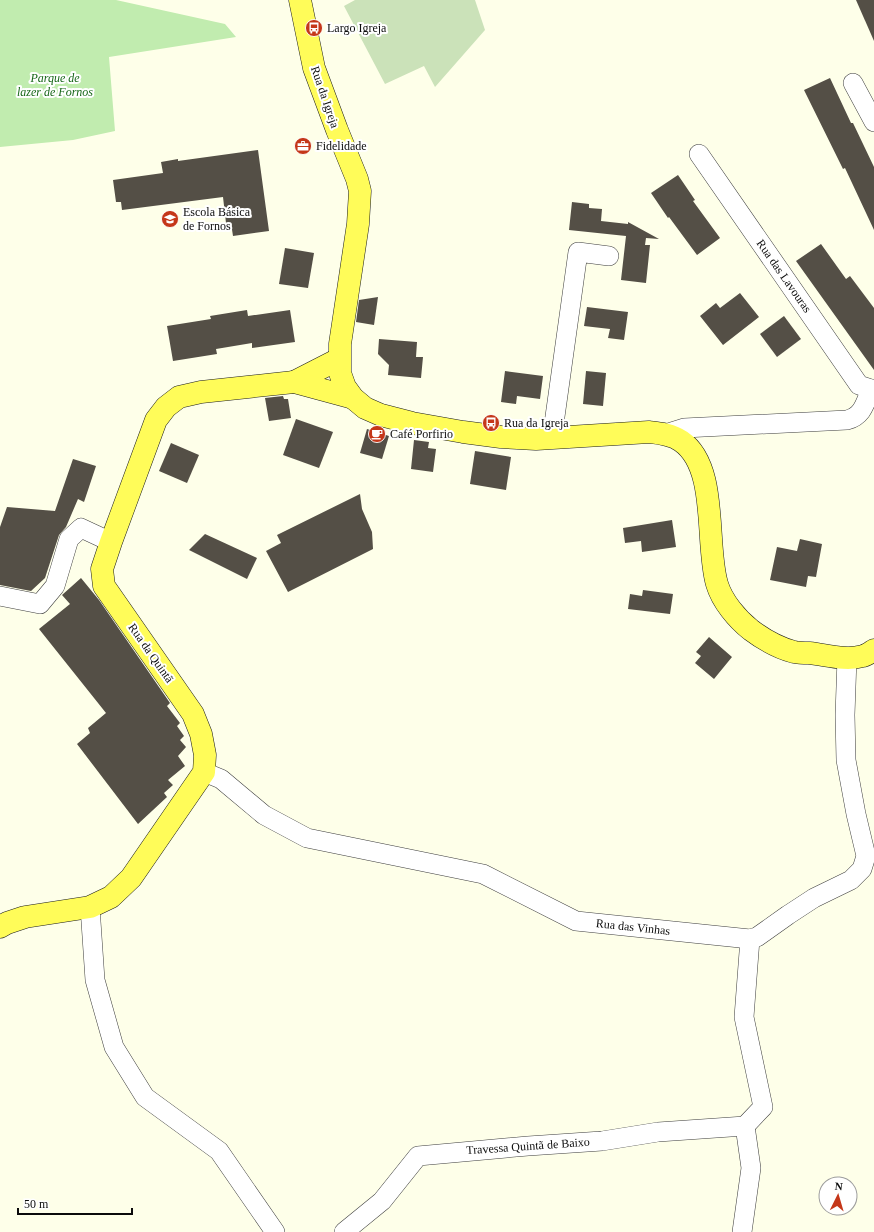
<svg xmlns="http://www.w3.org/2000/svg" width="874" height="1232" font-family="Georgia,serif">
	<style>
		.green { fill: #c1ecaf }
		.cemetery { fill: #cbe2b9 }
		.building { fill: #544f46 }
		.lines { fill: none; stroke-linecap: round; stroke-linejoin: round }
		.minor-casing { stroke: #3e3e3e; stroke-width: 20 }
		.major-casing { stroke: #1c1c1c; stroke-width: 23 }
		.minor { stroke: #fff; stroke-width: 19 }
		.major { stroke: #fffc59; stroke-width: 22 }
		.labels { text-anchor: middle; stroke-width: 4; stroke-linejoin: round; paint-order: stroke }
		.poi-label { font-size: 12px; fill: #0b0b0b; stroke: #fff; text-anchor: start }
		.park-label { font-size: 12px; font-style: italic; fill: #176718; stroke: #fff }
		.street-label { font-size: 12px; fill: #0b0b0b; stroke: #fff }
	</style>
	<rect width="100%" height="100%" fill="#feffe9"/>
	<path class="green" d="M0,0h116l109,24 11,13 -127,20 6,74 -42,9 -73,7z"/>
	<path class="cemetery" d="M355,0h120l10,30 -50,57 -11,-21 -39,18 -41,-78z"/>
	<g class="building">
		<path d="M856,0h18v41z"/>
		<path d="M830,78l21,45h2l21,44v63l-29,-62 -2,1 -39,-79z"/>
		<path d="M258,150l11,81 -36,5 -2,-13h-5l-3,-26 -101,13 -1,-8h-5l-3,-22 50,-7 -2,-11 17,-3v2z"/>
		<path d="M678,175l17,25 -2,1 27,37 -23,17 -28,-38 -1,1 -17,-25z"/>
		<path d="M572,202l17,2v4l13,1 -1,12 27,3v-2l31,17 -13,-1 -1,7h5l-4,38 -25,-3 5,-44 -57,-6z"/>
		<path d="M821,244l25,35 4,-3 24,32v62l-78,-109z"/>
		<path d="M285,248l29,5 -6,35 -29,-4z"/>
		<path d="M740,293l19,24 -36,28 -23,-29 16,-13 4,5z"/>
		<path d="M378,297l-4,28 -18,-3 3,-22z"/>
		<path d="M587,307l41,5 -4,28 -16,-2 2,-9 -26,-3z"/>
		<path d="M247,310l1,6 42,-6 5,32 -43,6v-5l-36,6 1,5 -44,7 -6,-35 44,-7 -1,-3z"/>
		<path d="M784,316l17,23 -24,18 -17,-23z"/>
		<path d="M379,339l38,3 -1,15h7l-2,21 -33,-3 1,-10 -11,-11z"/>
		<path d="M505,371l38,5 -3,23 -23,-3 -1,8 -15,-2z"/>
		<path d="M586,371l20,2 -3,33 -20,-2z"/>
		<path d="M283,396l1,3h4l3,19 -22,3 -4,-23z"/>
		<path d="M296,419l37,13 -14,36 -36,-13z"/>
		<path d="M367,429l22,7 -7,23 -22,-6z"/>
		<path d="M414,440l15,2 -1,6 8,1 -3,23 -22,-3z"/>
		<path d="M171,443l28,12 -12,28 -28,-12z"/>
		<path d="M475,451l36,6 -5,33 -36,-6z"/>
		<path d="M73,459l23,7 -12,36 -6,-3 -12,28 -7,8 -14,43 -14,13 -31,-6v-58l7,-20 48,4z"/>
		<path d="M360,494l2,15 10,23 1,17 -85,43 -22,-41 15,-8 -4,-8z"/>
		<path d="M672,520l4,27 -34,5 -1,-11 -16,2 -2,-15z"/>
		<path d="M205,534l52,24 -10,21 -58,-29z"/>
		<path d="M800,539l22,5 -6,33 -8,-1 -2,11 -36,-7 7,-33 20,4z"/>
		<path d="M81,578l18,22 71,103 -3,3 13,17 -3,3 7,10 -4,4 6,7 -8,9 7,10 -17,14 5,5 -9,8 3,4 -29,27 -61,-80 13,-11 -2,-5 18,-15 -67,-84 31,-25 -8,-9z"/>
		<path d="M643,590l30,4 -3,20 -42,-5 2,-15 12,2z"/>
		<path d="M709,637l23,20 -18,22 -19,-16 6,-7 -5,-4z"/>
	</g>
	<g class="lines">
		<g class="minor-casing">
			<g id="minor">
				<path d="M853,83l21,39"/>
				<path d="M699,154l160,231 12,4h3"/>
				<path d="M665,434l19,-6 163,-8c16,-4 18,-17 24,-31"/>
				<path d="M552,438l26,-186 31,4"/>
				<path d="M0,596l40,8 15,-18 14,-47 12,-11 30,14"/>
				<path d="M204,772l17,7 43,36 43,23 176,36 93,47 174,18 7,-2 31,-22 26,-17 37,-18 11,-11 4,-13 -10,-42 -10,-54 -1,-45 2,-57"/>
				<path d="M90,907l5,73 19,67 31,50 74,54 56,81"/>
				<path d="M745,1126l18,-19 -19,-90 6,-78"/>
				<path d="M344,1232l38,-31 36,-45 110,-10 74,-5 56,-9 87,-6"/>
				<path d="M742,1232l9,-64 -6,-42"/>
			</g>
		</g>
		<g class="major-casing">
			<g id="major">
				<path d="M300,0l14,68 23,62 20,49 3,12 -2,33 -18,120v29l5,14 8,11 12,10 16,7 31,8 51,9 38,5 35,2 113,-7c10,1 22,2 32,9 38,26 24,103 36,143 5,17 20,35 34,46 12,9 28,18 43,22 5,1 10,1 15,1 18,2 37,8 54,3 4,-1 8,-4 11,-6"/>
				<path d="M294,382l45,-23"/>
				<path d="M0,927l7,-4 18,-6 65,-10 21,-10 20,-19 73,-106 1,-17 -4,-21 -8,-20 -89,-128 -2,-17 9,-27 45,-122 10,-13 13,-10 22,-5 93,-10 59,16"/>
			</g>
		</g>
		<use href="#minor" class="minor"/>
		<use href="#major" class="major"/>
	</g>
	<defs>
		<g id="bus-disc" transform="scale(0.9)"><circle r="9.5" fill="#c53719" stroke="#fff"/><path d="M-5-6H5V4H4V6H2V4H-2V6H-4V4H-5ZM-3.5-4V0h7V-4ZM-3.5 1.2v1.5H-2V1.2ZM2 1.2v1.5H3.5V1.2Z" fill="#fff"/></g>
		<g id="office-disc" transform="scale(0.9)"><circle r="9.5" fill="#c53719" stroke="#fff"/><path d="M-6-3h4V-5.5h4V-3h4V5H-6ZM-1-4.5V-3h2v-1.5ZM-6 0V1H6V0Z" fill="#fff"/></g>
		<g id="school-disc" transform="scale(0.9)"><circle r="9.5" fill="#c53719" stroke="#fff"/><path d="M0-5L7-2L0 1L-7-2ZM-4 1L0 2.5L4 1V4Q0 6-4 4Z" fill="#fff"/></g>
		<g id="cafe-disc" transform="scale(0.9)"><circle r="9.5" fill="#c53719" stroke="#fff"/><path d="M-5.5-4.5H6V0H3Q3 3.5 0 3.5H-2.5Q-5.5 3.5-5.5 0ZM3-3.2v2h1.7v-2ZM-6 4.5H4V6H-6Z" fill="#fff"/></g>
	</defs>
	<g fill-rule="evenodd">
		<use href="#bus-disc" x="314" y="28"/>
		<use href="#office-disc" x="303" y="146"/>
		<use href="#school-disc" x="170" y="219"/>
		<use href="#bus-disc" x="491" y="423"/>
		<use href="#cafe-disc" x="377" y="434"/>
	</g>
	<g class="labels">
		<g class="poi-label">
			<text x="327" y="32">Largo Igreja</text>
			<text x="316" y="150">Fidelidade</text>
			<text x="183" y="216">Escola Básica<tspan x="183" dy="14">de Fornos</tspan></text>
			<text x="504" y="427">Rua da Igreja</text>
			<text x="390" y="438">Café Porfirio</text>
		</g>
		<g class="park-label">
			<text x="55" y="82">Parque de<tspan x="55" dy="14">lazer de Fornos</tspan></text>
		</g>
		<g class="street-label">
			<text transform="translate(325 97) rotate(71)" y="4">Rua da Igreja</text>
			<text transform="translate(784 276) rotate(55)" y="4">Rua das Lavouras</text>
			<text transform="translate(151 653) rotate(55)" y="4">Rua da Quintã</text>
			<text transform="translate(633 927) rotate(6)" y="4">Rua das Vinhas</text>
			<text transform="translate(528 1146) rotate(-4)" y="4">Travessa Quintã de Baixo</text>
		</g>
	</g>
	<g transform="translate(838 1196) rotate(5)"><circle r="19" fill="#ffffff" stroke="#9d9d9d"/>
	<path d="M0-3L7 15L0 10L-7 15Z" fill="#c53719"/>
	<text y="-6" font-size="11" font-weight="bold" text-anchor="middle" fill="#0b0b0b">N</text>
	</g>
	<path d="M18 1208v6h114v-6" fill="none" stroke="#0b0b0b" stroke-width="2"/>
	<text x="24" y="1208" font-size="12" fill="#0b0b0b" stroke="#ffffff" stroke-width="3" paint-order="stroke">50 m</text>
</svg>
